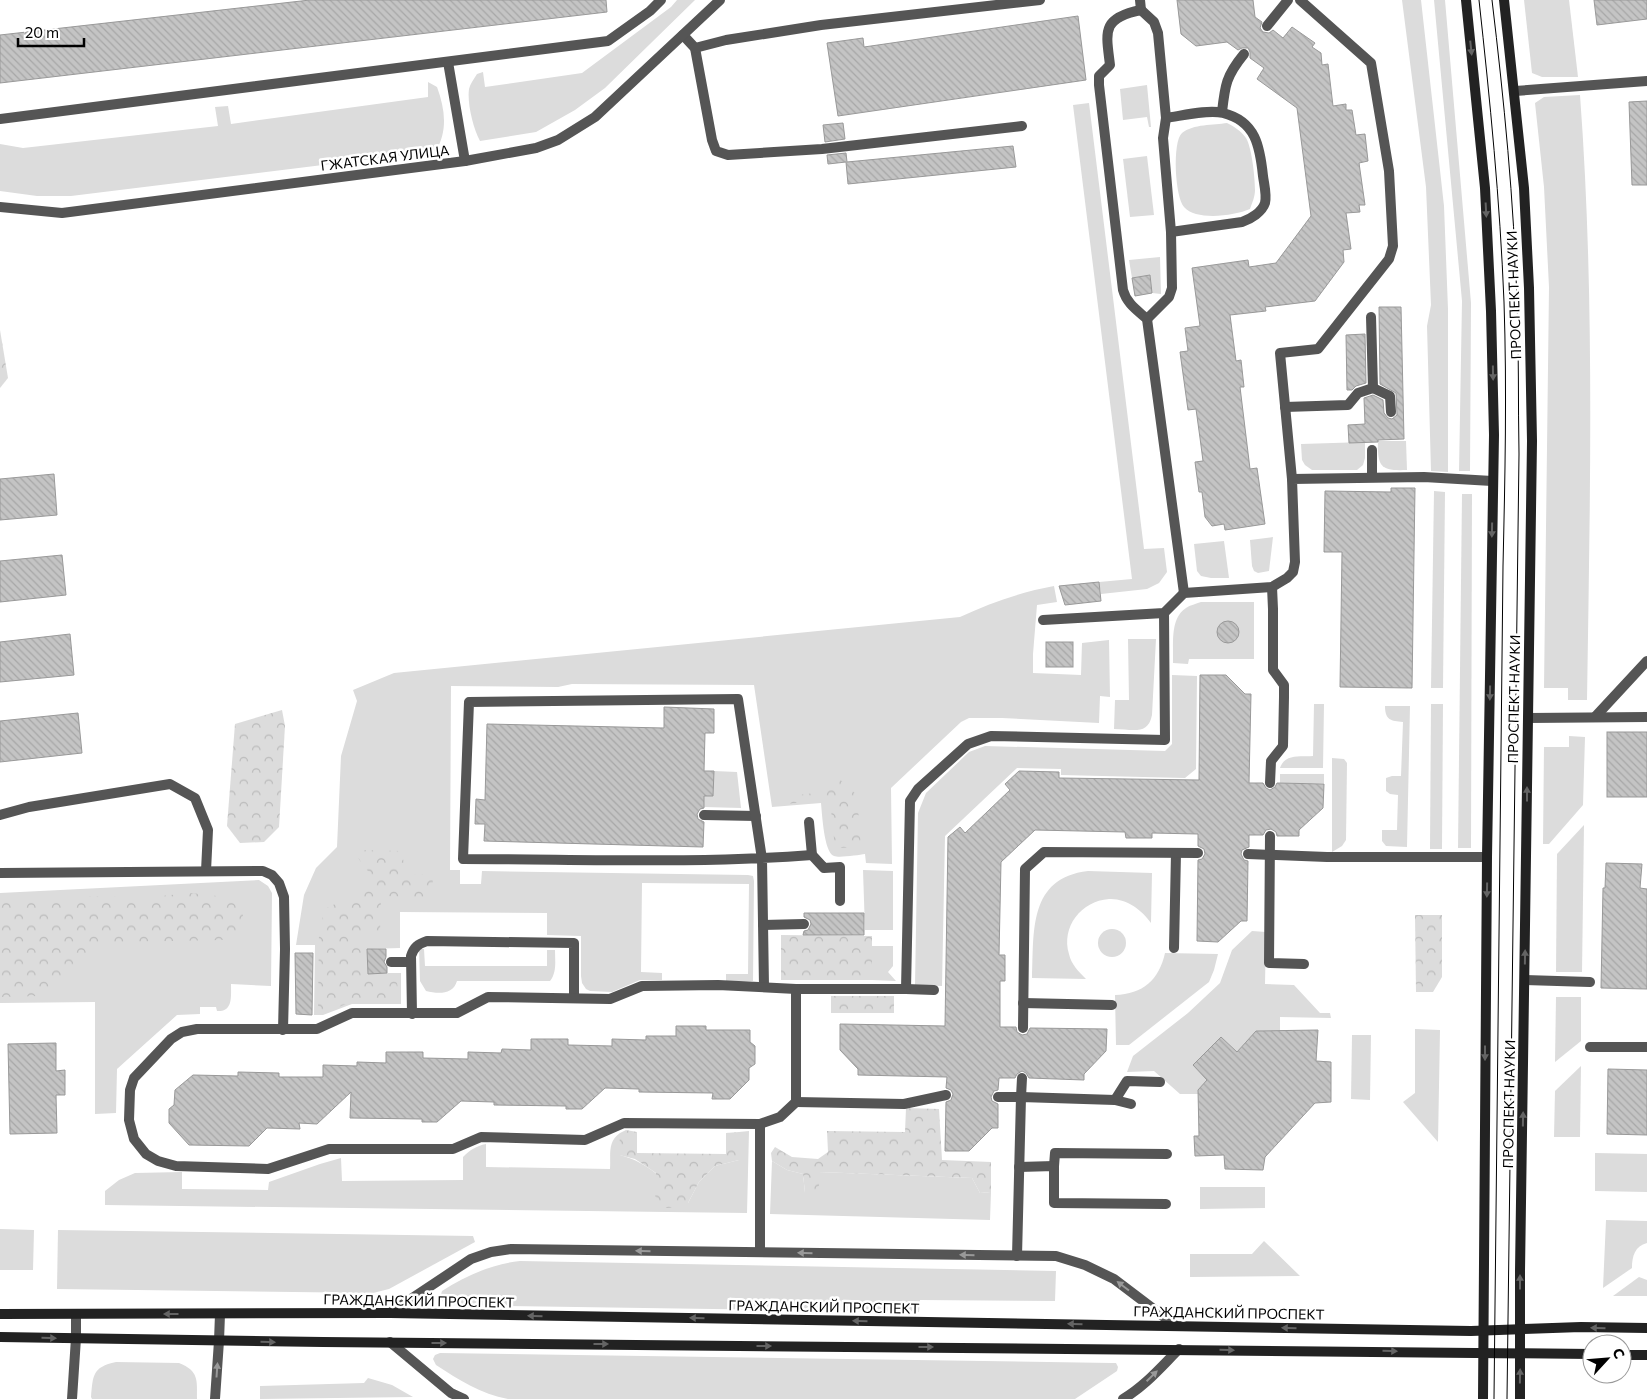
<svg xmlns="http://www.w3.org/2000/svg" width="1647" height="1399" font-family="Commissioner,sans-serif">
	<style>
		.green { fill: #dcdcdc }
		.forest { fill: url(#forest-crowns) }
		.building { fill: url(#building-back-hatch); stroke: #999 }
		.lines { fill: none; stroke-linecap: round; stroke-linejoin: round }
		.lane { stroke: #555; stroke-width: 10 }
		.street { stroke: #555; stroke-width: 10 }
		.secondary { stroke: #222; stroke-width: 10 }
		.tram { stroke: #000; stroke-width: 1 }
		.oneway { fill: #646464 }
		.oneway2 { fill: #999 }
		.labels { text-anchor: middle; stroke-width: 5; stroke-linejoin: round; paint-order: stroke }
		.street-label { font-size: 14px; fill: #000; stroke: #fff }
	</style>
	<defs>
		<pattern id="forest-crowns" width="20" height="18" patternUnits="userSpaceOnUse" patternTransform="scale(1.25)"><rect width="20" height="18" fill="#dcdcdc"/><path d="M2 6a3 3 0 1 1 6 0M12 15a3 3 0 1 1 6 0" fill="none" stroke="#bbb"/></pattern>
		<pattern id="building-back-hatch" width="6" height="6" patternUnits="userSpaceOnUse" patternTransform="scale(1.25)"><rect width="6" height="6" fill="#c4c4c4"/><path d="M-1 5l2 2M0 0l6 6M5-1l2 2" fill="none" stroke="#a7a7a7"/></pattern>
	</defs>
	<rect width="100%" height="100%" fill="#fff"/>
	<g class="green">
		<path d="M677,0h18l-90,88 -30,22 -39,22 -56,9c-7,-13 -13,-38 -11,-52 1,-5 5,-10 8,-15l6,-2 2,15 97,-14 89,-66z"/>
		<path d="M1402,0h19l23,206 4,103v163l-17,-1 -4,-145 4,-21 -5,-118z"/>
		<path d="M1434,0h11l26,303 -1,168h-11l3,-170z"/>
		<path d="M1524,0h45l9,77h-36l-10,-4z"/>
		<path d="M428,82l9,5c8,22 11,43 -1,64l-365,45h-34l-37,-5v-47l23,4 195,-22 -3,-19 13,-1 3,18 197,-27z"/>
		<path d="M1147,85l4,42h-2l-2,-10 -24,3 -3,-31z"/>
		<path d="M1580,95c15,201 10,403 7,605h-19v-12h-24l5,-401 -5,-100 -9,-84 9,-6z"/>
		<path d="M1089,103l55,446 20,-1 3,24 -8,11 -12,6 -46,5 -2,-12 33,-3 -59,-474z"/>
		<path d="M1227,123c8,4 14,8 19,15 6,10 9,40 9,52 0,7 -3,13 -5,19 -16,7 -54,12 -66,-2 -9,-10 -12,-65 -2,-74 11,-9 32,-8 45,-10z"/>
		<path d="M1147,156l7,59 -24,2 -7,-58z"/>
		<path d="M1160,257l1,37 -9,-1 -2,-17 -18,2 -3,-18z"/>
		<path d="M1378,441h28l1,29c-25,1 -30,-2 -29,-29z"/>
		<path d="M1365,442v16l-2,7 -6,5h-45l-7,-5 -3,-5 -1,-16z"/>
		<path d="M1434,491l11,1 -2,196h-12z"/>
		<path d="M1462,494h10l-1,354h-13z"/>
		<path d="M1273,537l-4,34 -11,2 -4,-2 -2,-5 -2,-26z"/>
		<path d="M1224,541l5,37h-18l-10,-2 -4,-5 -3,-27z"/>
		<path d="M1054,586l3,16 -20,3 -4,49v19l48,2 1,-32 27,-3 1,57 -10,-1 -1,27 -97,-5h-33l-8,4 -70,66 1,76 -26,-1 -1,-9c-6,1 -26,4 -31,2 -10,-3 -12,-43 -13,-53l-49,4 -18,-122 -182,-1 -14,3 -107,-1 -1,184h10v14h21l1,-13 266,4 5,1 1,5 -1,100 -27,1v-8h22l1,-90 -107,-1 -1,89 21,1v7h-22l-28,12 -22,-1 -4,-2 -4,-6 -1,-7v-40l-34,-1v-22l-147,-1v36l-33,1 1,24h33v31h-49l-29,11h-9l1,-70h-19l8,-50 12,-27 21,-21 4,-91 16,-55 -4,-11 41,-17 566,-56c30,-14 61,-25 94,-31z"/>
		<path d="M1201,602h53v57h-65l-1,5 -15,-1c1,-17 -4,-44 13,-55 4,-3 10,-4 15,-6z"/>
		<path d="M1128,639h28l-4,76c-4,21 -20,14 -38,14l1,-29h14z"/>
		<path d="M1172,675l25,1 -1,93 -11,9 -124,-3v-6l-44,-1 -72,68 -3,150 -27,-1 3,-172 8,-20 43,-41 16,-6 180,5 7,-7z"/>
		<path d="M1314,704h10l-1,64h-43c5,-15 21,-11 33,-12z"/>
		<path d="M1431,704h12l-1,145h-12z"/>
		<path d="M1385,706h25l-3,141 -21,-1 -4,-5v-11h15l1,-35 -8,-1 -4,-3v-13l6,-2h9l2,-54c-12,-1 -18,-2 -18,-16z"/>
		<path d="M1569,736l16,1 -2,68 -34,39h-6l1,-97h25z"/>
		<path d="M1332,758l12,1 3,4 -1,77 -4,6 -10,6z"/>
		<path d="M714,771l23,1 4,36 -37,-1v-11h9z"/>
		<rect x="1280" y="774" width="44" height="9"/>
		<path d="M1584,825l-2,147h-26l1,-118z"/>
		<path d="M863,870l30,1v59h-28z"/>
		<path d="M1088,871l64,2 -1,50c-9,-13 -25,-25 -42,-24 -28,2 -48,28 -40,55 2,10 10,18 17,25l-54,-1c2,-46 -4,-100 56,-107z"/>
		<path d="M259,880l9,6 4,7 -1,93 -40,-2c0,13 2,28 -14,27l-1,-4h-16v7l-23,1 -60,54 -1,44 -21,1v-112l-95,1v-110z"/>
		<circle cx="1112" cy="943" r="14"/>
		<path d="M1252,931l14,1 -1,52 29,1 26,28h10l1,5 -51,-1v13l-24,1 -19,21 -16,-15 -28,28 14,15 -9,10v4h-18l-26,-23 -27,1 6,-16 55,-43 32,-30 12,-33z"/>
		<path d="M872,946h21v20l-5,6 8,9 -24,-1z"/>
		<path d="M419,949h5l1,17h122v-16h8c0,11 2,22 -5,31h-93c-4,14 -19,13 -31,10l-6,-10z"/>
		<path d="M1165,953l53,1 -4,16 -5,12 -80,63h-13l-1,-50c28,-1 44,-15 50,-42z"/>
		<path d="M1556,997h25v44l-26,21z"/>
		<path d="M1415,1029l25,1 -2,112 -35,-40 12,-9z"/>
		<path d="M1352,1035h19l-1,65 -19,-1z"/>
		<path d="M1581,1066l-1,71h-26l1,-46z"/>
		<path d="M749,1131l-2,82 -642,-8v-14l14,-11 16,-7 47,-1v17l86,1 1,-8 51,-18 21,-6 1,23 121,-1v-23c7,-7 13,-11 23,-13v23l124,2c1,-14 -3,-27 10,-36v22c30,8 46,27 68,48l11,-21 16,-16 24,-6v-28z"/>
		<path d="M1595,1153l52,1v38l-52,-1z"/>
		<path d="M772,1161l15,9 16,4 2,19h14v-21l153,6 8,15 11,-1 -1,28 -220,-6z"/>
		<path d="M1200,1187h65v21l-65,1z"/>
		<path d="M1606,1220l41,1v22c-12,3 -15,13 -15,25l-29,20z"/>
		<path d="M0,1229l34,1 -1,40h-33z"/>
		<path d="M58,1230l415,6 2,6 -86,47 -16,4 -316,-4z"/>
		<path d="M1264,1241l36,35 -110,1v-23h62z"/>
		<path d="M520,1261l536,10 -1,30 -135,-1 -1,12 -474,-7 -5,-7 2,-7c23,-15 50,-27 78,-30z"/>
		<path d="M1639,1277l8,3v16h-34z"/>
		<path d="M440,1353l672,10h4l2,4 -1,4 -42,28h-567c-27,-5 -49,-19 -72,-34l-3,-6 2,-4z"/>
		<path d="M116,1362l63,1c20,8 18,17 18,36h-105l-1,-2c2,-21 1,-30 25,-35z"/>
		<path d="M368,1378l24,7 21,12 -153,2v-13l104,-3z"/>
	</g>
	<g class="forest">
		<path d="M0,330l8,48 -8,10z"/>
		<path d="M282,710l3,16 -6,101 -15,15 -24,1 -13,-17 8,-102z"/>
		<path d="M834,774l23,21 4,52 -26,1 -5,-48 -56,5 -1,-7 42,-5z"/>
		<path d="M352,850l49,1 6,24 26,-1 -1,24 -51,-2 -1,37h-18l2,44 33,-1 1,26h-47l-27,11h-6l1,-81 6,-23 52,-26z"/>
		<path d="M190,893l22,2 20,5 11,15 -4,19 -17,6 -100,2 -33,9 -37,37 -13,8 -39,1v-96l13,-1 23,2 39,-5 34,-1 23,3z"/>
		<path d="M1415,915h27v62l-9,15h-17z"/>
		<path d="M781,935l91,1v44h-91z"/>
		<rect x="831" y="996" width="63" height="17"/>
		<path d="M906,1108l33,1 3,51 49,2v30l-11,1 -8,-15 -153,-6v21h-14l-2,-19 -16,-4 -15,-9 -1,-8 4,-6 17,10 26,2 10,-7 -1,-21 78,1z"/>
		<path d="M626,1130l11,2v21l89,1v-21l13,-1v28l-24,6 -16,16 -11,21 -9,4 -13,1 -11,-12 1,-23 -21,-14 -16,-4 1,-22z"/>
	</g>
	<g class="building">
		<path d="M310,0h296l1,12 -607,71v-48z"/>
		<path d="M1177,0h76l2,17 7,5 -2,6 3,4 6,1 4,-3 10,8 9,-11 23,16 -3,4 9,6 1,12 6,-1 5,42 13,-2v6h6l4,25 9,-1 3,27 -9,2 6,42h-6l1,7 -14,1 5,36 -8,1 1,12 -29,39 -50,6 1,4 -36,4 6,46 5,-1 3,27h-4l10,82 7,-1 8,56 -40,6 -1,-6 -12,2 -7,-9 -3,-25h-3l-4,-30 8,-1 -3,-23 -4,-29 -8,1 -8,-58 8,-1 -3,-23 15,-2 -8,-58 56,-8 1,7 27,-4 35,-47 -14,-108 -40,-29 7,-11 -14,-10v-6l-2,-4h-6l-4,2 -11,-8 -31,4 -15,-12z"/>
		<path d="M1594,0h53v19l-50,6z"/>
		<path d="M1078,16l8,64 -248,36 -11,-73 36,-5 1,9z"/>
		<path d="M1647,101v84h-15l-3,-83z"/>
		<path d="M843,123l2,16 -20,3 -2,-17z"/>
		<path d="M1013,146l3,21 -168,17 -2,-22 -18,2 -1,-9 19,-2 1,9z"/>
		<path d="M1150,275l2,18 -17,3 -3,-18z"/>
		<path d="M1379,307h22l3,132 -26,1v2l-29,1 -1,-18 17,-1 -1,-26 9,-3 10,5 1,13 4,5 4,1 5,-4 -1,-22 -16,-9z"/>
		<path d="M1365,334l1,49 -10,3 -4,4h-5l-1,-55z"/>
		<path d="M54,474l3,41 -57,5v-41z"/>
		<path d="M1391,488h24l-3,200 -72,-1 2,-135h-18l1,-61 66,1z"/>
		<path d="M62,555l4,40 -66,7v-41z"/>
		<path d="M1099,582l2,19 -36,4 -6,-19z"/>
		<circle cx="1228" cy="632" r="11"/>
		<path d="M70,634l4,41 -74,7v-40z"/>
		<rect x="1046" y="642" width="27" height="25"/>
		<path d="M1200,675h26l19,19h6l-2,89h14l3,5 4,2 5,-3 2,-4 47,1 -1,24 -24,22v6h-22l-1,-4 -5,-3 -5,1 -3,5h-14v12l-7,3 -1,4 3,6 4,1 -1,60h-6l-23,21 -21,-1 1,-81 4,-1 3,-5 -1,-5 -6,-3v-12l-46,-1v5h-26l-1,-6 -90,-2 -34,32 -2,93h6v26h-5v46h16l1,5 5,3 5,-1 3,-6 77,1 -1,22 -22,23v6l-55,-2 -3,-5 -4,-2 -5,3 -2,4h-16l-1,12 -4,1 -3,6 1,4 6,3v24h-6l-23,23h-24l1,-49 5,-2 2,-6 -2,-4 -5,-2 1,-11 -89,-2v-6l-18,-19v-26l105,2 3,-189 12,-10 5,6 45,-43 -5,-6 14,-13 40,1v6l140,2z"/>
		<path d="M664,707l50,2v24h-9l-1,38h10l-1,25h-9v12l-4,1 -3,5 1,5 6,3 -1,25 -219,-6 1,-17h-10l1,-25 9,1 2,-76 177,4z"/>
		<path d="M78,713l4,40 -82,9v-41z"/>
		<rect x="1607" y="732" width="40" height="65"/>
		<path d="M1606,863l36,1 -2,24 7,1v100l-46,-1 2,-100h2z"/>
		<path d="M804,913h60v22h-61l1,-4 4,-1 3,-6 -1,-4 -6,-3z"/>
		<path d="M367,949h19v8l-2,5 3,5v6l-19,1z"/>
		<path d="M295,953h18l-1,62 -16,-1z"/>
		<path d="M676,1026h30v4h44v12l5,4v18l-6,4v12l-19,19h-18l1,-6 -74,-1v-3l-34,-1 -23,21h-16v-3l-72,-1v-3l-33,-1 -24,21h-15v-3l-72,-1 1,-26 -34,32 -18,-1 1,6 -33,-1 -18,18 -60,-1 -20,-22v-14l5,-4 1,-15 18,-15 45,1v-4l41,1v4h44v-12l34,1v-4l29,1v-11h37v6l45,1v-7l33,1 1,-4 29,1v-11h37v6l44,1v-7l34,1v-4h30z"/>
		<path d="M1318,1030l-2,31 15,1v40l-16,1 -50,54 -2,13 -38,-1 -1,-14 -29,1 -1,-20h5l-1,-46 9,-10 -14,-15 28,-28 16,15 19,-21z"/>
		<path d="M56,1043v28l9,-1v25h-9l1,38 -47,1 -2,-90z"/>
		<path d="M1608,1069l39,1v65l-40,-1z"/>
	</g>
	<g class="lines">
		<g class="lane">
			<path d="M1140,0l1,10c-40,8 -35,22 -31,55l-11,11v9l24,205c4,14 14,20 24,29l37,274"/>
			<path d="M1141,10l13,12 4,11 8,85 -3,20 8,94 1,56 -3,9 -22,22"/>
			<path d="M1267,26l21,-26"/>
			<path d="M683,35l12,13 17,92 4,11 12,4 94,-6 200,-23"/>
			<path d="M695,48l31,-8 95,-15 219,-25"/>
			<path d="M448,62l17,99"/>
			<path d="M1515,91l132,-10"/>
			<path d="M1222,112c3,-27 4,-36 22,-58"/>
			<path d="M1166,118c15,-2 42,-9 57,-5 33,8 37,34 40,63 1,8 4,19 2,27 -3,9 -14,16 -23,19l-71,10"/>
			<path d="M0,119l608,-78 42,-30 11,-11"/>
			<path d="M1373,388l17,8 1,16"/>
			<path d="M1285,407l63,-2 10,-12 15,-5 -2,-71"/>
			<path d="M1372,450v27"/>
			<path d="M1292,479l-12,-126 38,-4 71,-90 4,-13 -4,-75 -18,-108 -71,-63"/>
			<path d="M1043,620l121,-7 20,-20 88,-6 15,-9 6,-6 2,-10 -3,-83 132,-2 68,4"/>
			<path d="M1595,717l52,-56"/>
			<path d="M1528,718l119,-1"/>
			<path d="M1270,783l1,-22 12,-15 1,-49v-12l-11,-15v-61l-1,-22"/>
			<path d="M0,815l29,-8 141,-23 25,14 13,32 -2,41"/>
			<path d="M704,815l52,1"/>
			<path d="M809,822l3,33 12,13 16,-1v34"/>
			<path d="M1270,836l-1,127 35,1"/>
			<path d="M1248,854l79,3h160"/>
			<path d="M0,873l263,-2 9,4 7,8 5,14 1,52 -2,81"/>
			<path d="M763,925l41,-1"/>
			<path d="M1174,948l2,-95"/>
			<path d="M391,962h20"/>
			<path d="M1525,980l65,2"/>
			<path d="M764,987l-2,-128 -24,-160 -269,3 -6,157c117,0 233,5 349,-4"/>
			<path d="M906,989l28,1"/>
			<path d="M1023,1003l89,2"/>
			<path d="M412,1014l-1,-58c3,-9 7,-12 16,-15l147,2v55"/>
			<path d="M1023,1028l2,-159 19,-17 154,1"/>
			<path d="M1590,1047h57"/>
			<path d="M998,1097h23l1,-19"/>
			<path d="M1115,1100l16,4"/>
			<path d="M796,1102l108,2 42,-9"/>
			<path d="M760,1124l-136,-1 -39,17 -104,-3 -28,12h-124l-61,20 -92,-3 -18,-5 -12,-7 -12,-15 -5,-19 1,-30 4,-12 37,-39 11,-7 15,-3h120l35,-16h105l31,-16 122,2 32,-13 76,-1 78,4h110l4,-188 8,-12 50,-45 23,-8 174,4 -1,-127"/>
			<path d="M1054,1166l1,-13 112,1"/>
			<path d="M1019,1167l35,-1v37l112,1"/>
			<path d="M760,1252v-128l20,-7 16,-15v-113"/>
			<path d="M1017,1256l4,-159 94,3 12,-19 33,1"/>
		</g>
		<g class="street">
			<path d="M0,207l62,6 403,-52 71,-13 22,-8 37,-23 125,-117"/>
			<path d="M390,1313l81,-54 20,-7 20,-3 545,7 29,9 29,14 62,47"/>
			<path d="M390,1342l61,51 13,6"/>
			<path d="M72,1399l4,-61v-24"/>
			<path d="M215,1399l4,-58 1,-27"/>
			<path d="M1123,1399c22,-13 38,-32 56,-50"/>
		</g>
		<g class="secondary">
			<path d="M1466,0l19,188 6,123 3,124 -7,422 -4,542"/>
			<path d="M1504,0l20,188 5,100 3,153 -12,830v128"/>
			<path d="M0,1314l390,-1 1081,18 110,-4 66,1"/>
			<path d="M0,1337l323,5 1269,12"/>
			<path d="M1622,1355h25"/>
		</g>
		<g class="tram">
			<path d="M1479,0c11,100 21,201 25,302 3,88 1,176 -1,264l-9,833"/>
			<path d="M1492,0c12,100 22,201 25,302 2,51 1,101 2,152l-12,945"/>
		</g>
	</g>
	<defs><path id="oneway-solid" d="M-6-.8H1V-3.2L6.5 0L1 3.2V.8H-6Z" transform="scale(1.25)"/></defs>
	<g class="oneway">
		<use href="#oneway-solid" transform="translate(1471 48) rotate(84)"/>
		<use href="#oneway-solid" transform="translate(1486 210) rotate(87)"/>
		<use href="#oneway-solid" transform="translate(1493 373) rotate(89)"/>
		<use href="#oneway-solid" transform="translate(1492 530) rotate(91)"/>
		<use href="#oneway-solid" transform="translate(1490 693) rotate(91)"/>
		<use href="#oneway-solid" transform="translate(1527 794) rotate(-90)"/>
		<use href="#oneway-solid" transform="translate(1487 890) rotate(91)"/>
		<use href="#oneway-solid" transform="translate(1525 957) rotate(-89)"/>
		<use href="#oneway-solid" transform="translate(1485 1053) rotate(90)"/>
		<use href="#oneway-solid" transform="translate(1523 1119) rotate(-89)"/>
		<use href="#oneway-solid" transform="translate(1520 1282) rotate(-90)"/>
		<use href="#oneway-solid" transform="translate(171 1314) rotate(-180)"/>
		<use href="#oneway-solid" transform="translate(535 1316) rotate(-179)"/>
		<use href="#oneway-solid" transform="translate(697 1318) rotate(-179)"/>
		<use href="#oneway-solid" transform="translate(860 1321) rotate(-179)"/>
		<use href="#oneway-solid" transform="translate(1075 1324) rotate(-179)"/>
		<use href="#oneway-solid" transform="translate(1289 1328) rotate(-179)"/>
		<use href="#oneway-solid" transform="translate(1598 1328) rotate(-179)"/>
		<use href="#oneway-solid" transform="translate(49 1338) rotate(1)"/>
		<use href="#oneway-solid" transform="translate(268 1342) rotate(1)"/>
		<use href="#oneway-solid" transform="translate(439 1343)"/>
		<use href="#oneway-solid" transform="translate(601 1344)"/>
		<use href="#oneway-solid" transform="translate(764 1346)"/>
		<use href="#oneway-solid" transform="translate(926 1347)"/>
		<use href="#oneway-solid" transform="translate(1227 1350) rotate(1)"/>
		<use href="#oneway-solid" transform="translate(1390 1351) rotate(1)"/>
		<use href="#oneway-solid" transform="translate(1520 1376) rotate(-89)"/>
	</g>
	<g class="oneway2">
		<use href="#oneway-solid" transform="translate(643 1251) rotate(-179)"/>
		<use href="#oneway-solid" transform="translate(805 1253) rotate(-179)"/>
		<use href="#oneway-solid" transform="translate(967 1255) rotate(-179)"/>
		<use href="#oneway-solid" transform="translate(1123 1286) rotate(-143)"/>
		<use href="#oneway-solid" transform="translate(217 1370) rotate(-86)"/>
		<use href="#oneway-solid" transform="translate(1152 1376) rotate(-44)"/>
	</g>
	<g class="labels">
		<g class="street-label">
			<text transform="translate(385 158) rotate(-7)" y="5">ГЖАТСКАЯ УЛИЦА</text>
			<text transform="translate(1514 295) rotate(-92)" y="5">ПРОСПЕКТ НАУКИ</text>
			<text transform="translate(1514 699) rotate(-89)" y="5">ПРОСПЕКТ НАУКИ</text>
			<text transform="translate(1509 1104) rotate(-89)" y="5">ПРОСПЕКТ НАУКИ</text>
			<text transform="translate(419 1301) rotate(1)" y="5">ГРАЖДАНСКИЙ ПРОСПЕКТ</text>
			<text transform="translate(824 1307) rotate(1)" y="5">ГРАЖДАНСКИЙ ПРОСПЕКТ</text>
			<text transform="translate(1229 1313) rotate(1)" y="5">ГРАЖДАНСКИЙ ПРОСПЕКТ</text>
		</g>
	</g>
	<g transform="translate(1607 1359) rotate(64)"><circle r="24" fill="#ffffff" stroke="#999999"/>
	<path d="M0-4L9 19L0 12L-9 19Z" fill="#000000"/>
	<text y="-8" font-size="14" font-weight="bold" text-anchor="middle" fill="#000000">С</text>
	</g>
	<path d="M18 38v8h66v-8" fill="none" stroke="#000000" stroke-width="2.5"/>
	<text x="25" y="38" font-size="15" fill="#000000" stroke="#ffffff" stroke-width="4" paint-order="stroke">20 m</text>
</svg>
